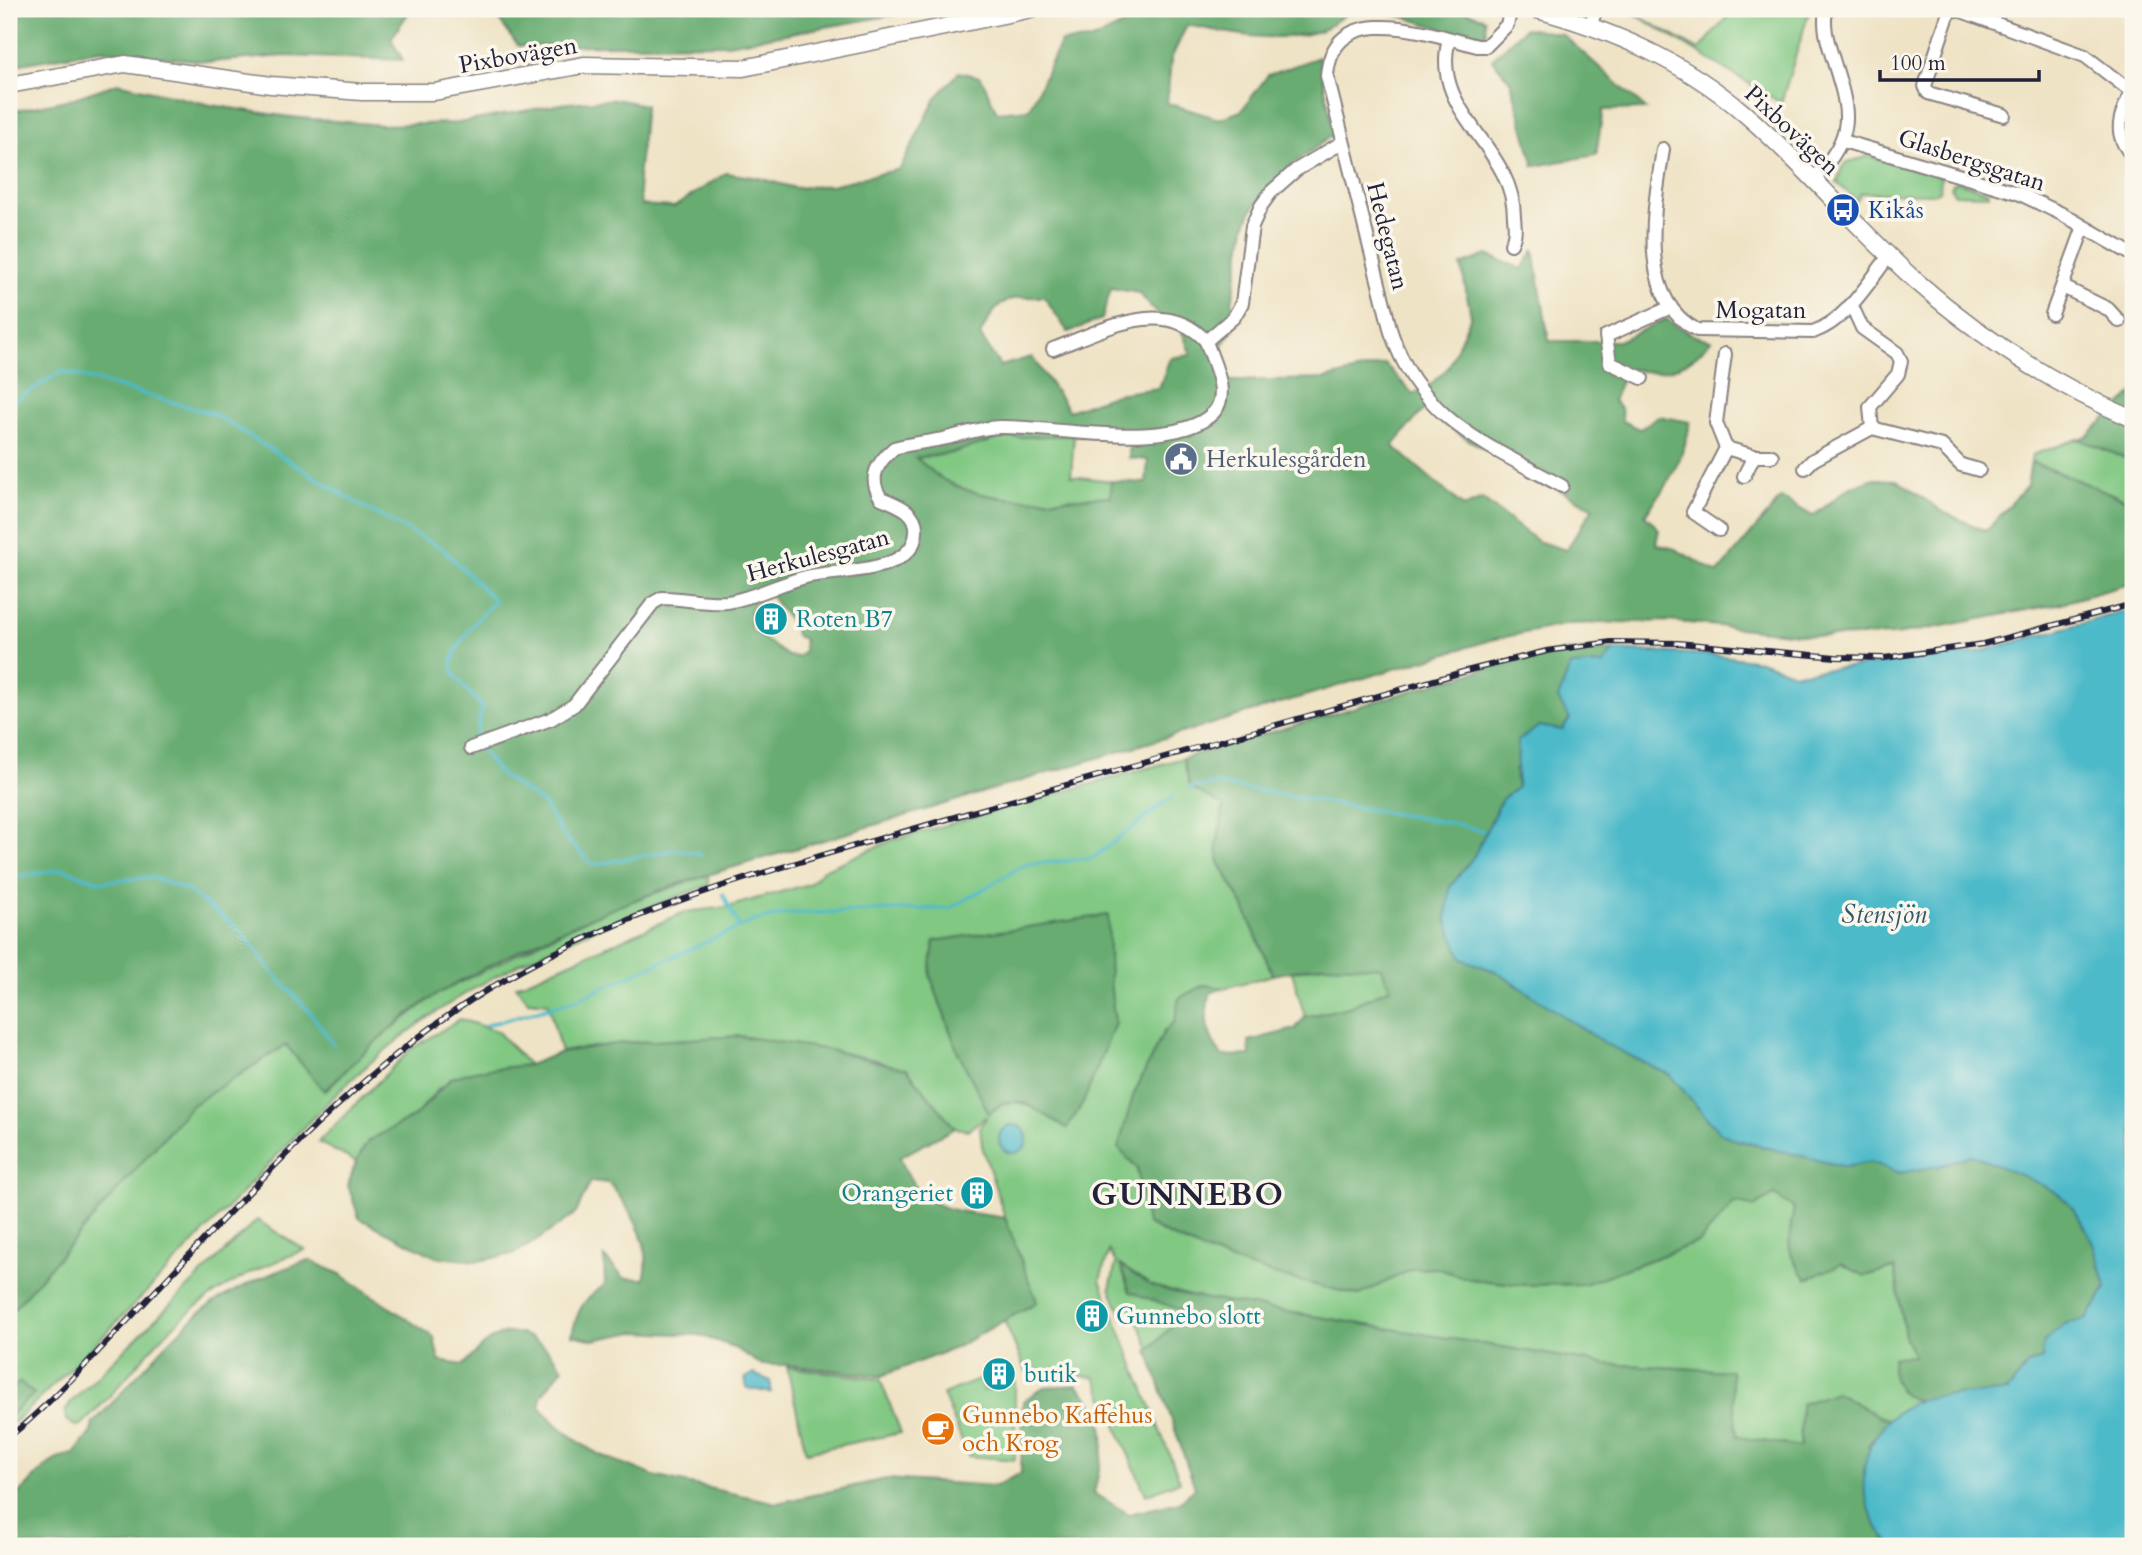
<svg xmlns="http://www.w3.org/2000/svg" width="2142" height="1555" font-family="Cardo,serif">
	<style>
		.green { fill: #81c883; stroke: #52755f; stroke-width: 2; fill-rule: evenodd }
		.forest { fill: #68ac71; stroke: #456756; stroke-width: 2; fill-rule: evenodd }
		.water { fill: #4ebac9; stroke: #386e82; stroke-width: 2 }
		.lines { fill: none; stroke-linecap: round; stroke-linejoin: round }
		.stream { stroke: #4ebac9; stroke-width: 3.5 }
		.minor-casing { stroke: #888280; stroke-width: 16 }
		.tertiary-casing { stroke: #888280; stroke-width: 19 }
		.minor { stroke: #fff; stroke-width: 12 }
		.tertiary { stroke: #fff; stroke-width: 16 }
		.rail-casing { stroke: #22223b; stroke-width: 6 }
		.rail { stroke: #fbf7ec; stroke-width: 3.5; stroke-dasharray: 10; stroke-linecap: butt }
		.labels { text-anchor: middle; stroke-width: 7; stroke-linejoin: round; paint-order: stroke }
		.street-label { font-size: 24px; fill: #22223b; stroke: #fbf7ec }
		.transit-label { font-size: 24px; fill: #164399; stroke: #fbf7ec; text-anchor: start }
		.service-label { font-size: 24px; fill: #4e5e75; stroke: #fbf7ec; text-anchor: start }
		.culture-label { font-size: 24px; fill: #0d838f; stroke: #fbf7ec; text-anchor: start }
		.food-label { font-size: 24px; fill: #c56008; stroke: #fbf7ec; text-anchor: start }
		.water-label { font-size: 26px; font-style: italic; fill: #31576d; stroke: #fbf7ec }
		.district-label { font-size: 32px; font-weight: bold; letter-spacing: 2px; fill: #22223b; stroke: #fbf7ec }
	</style>
	<rect width="100%" height="100%" fill="#fbf7ec"/>
	<filter id="ink" filterUnits="userSpaceOnUse"><feTurbulence type="fractalNoise" baseFrequency=".0143" numOctaves="2"/><feDisplacementMap in="SourceGraphic" scale="14" xChannelSelector="R" yChannelSelector="G"/><feConvolveMatrix kernelMatrix="1 2 1 2 8 2 1 2 1" color-interpolation-filters="sRGB"/></filter>
	<filter id="wash" filterUnits="userSpaceOnUse"><feTurbulence type="fractalNoise" baseFrequency=".00686" numOctaves="4" result="noise"/><feDisplacementMap in="SourceGraphic" scale="28" xChannelSelector="R" yChannelSelector="G"/><feGaussianBlur stdDeviation="1.57" result="paint"/><feColorMatrix in="noise" values="0 0 0 0 0 0 0 0 0 0 0 0 0 0 0 0 0 1.4 0 .05"/><feComposite in="paint" operator="in"/></filter>
	<g filter="url(#wash)">
		<rect width="100%" height="100%" fill="#efe3c5"/>
		<g class="green">
			<path d="M1626,9l73,41 35,-41h76l-29,94z"/>
			<path d="M1868,156l73,20 -1,14 -7,4 -72,-1 -4,8 -20,-18c7,-30 13,-18 31,-27z"/>
			<path d="M1958,181l30,11 1,3 -34,-1 -4,-5 2,-6z"/>
			<path d="M1074,435l-3,41 40,5 1,15c-53,3 -118,12 -167,-15 -10,-5 -20,-16 -29,-23l35,-5 49,-15z"/>
			<path d="M2078,439l55,22v41l-102,-40 1,-7z"/>
			<path d="M1183,758l7,29 34,19 -7,39 2,17 24,43 30,70 -49,13 -20,-3 -25,14 -4,22 -12,12 -30,63 4,72 10,56c66,36 138,55 212,71l53,-26 24,-1 34,11 56,6 58,-1 115,-42 36,-40 19,5 20,-13 20,14 -4,26 75,42 30,-8 10,68 9,20 -15,34 18,10 -27,20 -10,-3 -44,-25 -35,55 -65,-10 -5,-66 -125,-7 -416,-68 -38,-10 -31,-20 41,35 19,9 -10,17 -21,22 -16,-35 -11,5 -13,-31 6,-25 -7,-12 -9,29 80,201 -34,14 -51,-118 -69,-5 -22,-52 33,-18 -32,-84 -23,-72 -2,-19 7,-11 -19,14 -13,-2 -78,-68 -47,-10 -90,-14 -118,7 -61,9 -13,-49 -20,-2 -12,-15 169,-74 42,-5 82,-23 14,-14 70,-30zM930,975l180,8 5,40 -32,80 -42,9c-21,-12 -33,-14 -51,1l-33,-63z"/>
			<path d="M708,875l1,10c-105,38 -212,80 -302,148 -64,48 -116,108 -171,166 -74,77 -148,155 -227,228v-11l25,-22 -14,-12 -11,8v-76l183,-209 94,-60 39,46 52,-51 60,-46 166,-83z"/>
			<path d="M1354,964l28,3 8,21 -41,19 -44,10 -13,-45 31,-7z"/>
			<path d="M460,1019l37,12 32,34 -55,6 -35,17 -24,28 -47,25 -12,21 -38,-20 93,-93z"/>
			<path d="M257,1220l48,30c-45,16 -92,40 -127,72 -35,31 -62,72 -97,103l-6,1 -9,-6 -1,-8 5,-9z"/>
			<path d="M787,1367l93,12 21,54 -95,19z"/>
			<path d="M979,1380l5,11 31,-10v79l-47,-4 -25,-62z"/>
		</g>
		<g class="forest">
			<path d="M9,9h402l-20,30 12,21 -119,-4 -74,6 -110,-12 -91,16z"/>
			<path d="M491,9h437l-200,35 -210,2z"/>
			<path d="M1156,9h305l24,10 1,15c-45,4 -84,-27 -130,-23 -13,1 -24,16 -37,20 -45,13 -88,3 -132,-6l-16,34 -4,44 52,16 22,-8 27,-36 51,-18 15,77 -45,33 -37,42 -7,18 -13,76 5,20 -20,30 11,28 97,-2 60,-15 28,30 18,-10 17,-16 23,-52 -10,-51 26,-10 35,14 12,-19 15,91h70l47,-22 29,17 16,4c-20,26 -47,38 -79,29l-10,9 -9,23 8,7 1,13 18,8 19,-13 31,6c-5,37 -24,64 -45,93l14,14 -3,15 19,5 43,24 63,-75 32,18 34,-27 23,-10 27,1 48,33 41,18 41,-45 4,-24 102,40v81l-75,21 -162,31 -69,2 -158,-16 -101,3 -77,16 -810,243c-81,28 -169,67 -243,111 -42,25 -78,63 -114,97l-38,-46 -94,60 -183,209v-1202l62,-13 47,-16 93,22 79,12 92,8 76,-2 109,-20 49,-4 29,6 -7,75 3,25 33,2 52,-34 33,5 36,10 36,-3 69,-16 36,-71 23,-26 22,5 16,35 32,-3 32,-67 31,-2zM1111,288l28,5 20,23 23,16 9,23 -21,3 -11,30 -43,6 -47,17 -37,-54 -32,9 -20,-31c18,-35 26,-39 64,-38l24,35 34,-13zM1424,409l43,30 126,69 -27,42 -29,-9 -55,-42 -18,8 -71,-61zM1074,435l56,3 -1,20 19,2 -2,23 -35,-2v15c-53,3 -116,11 -165,-15 -11,-5 -20,-16 -30,-23l35,-5 49,-15zM769,594l24,31 3,11 8,3v13l-6,5 -10,-1 -37,-26c-3,-20 -2,-28 18,-36z"/>
			<path d="M1525,28l37,6 84,75 -43,1 -7,45 -62,11 -23,-84 -19,-23z"/>
			<path d="M2133,393v68l-55,-22 9,-3z"/>
			<path d="M1614,650l-52,80 -23,-4 -24,44 2,18 -15,11 -28,57 -24,31 12,72 33,12 79,51 96,53 49,57 14,7 112,28 26,-5 28,11 40,-7 32,-11c23,9 71,27 90,41 26,22 38,60 45,92l-19,31 -45,40 -14,5 -20,27c-18,3 -75,12 -90,9 -20,-3 -29,-25 -25,-43l21,-1 -9,-20 -10,-68 -30,8 -24,-12 -34,15c-23,-27 -19,-36 -13,-71l-20,-13 -20,12 -19,-5 -36,40 -115,42 -58,1 -56,-6 -34,-11 -24,1 -53,26c-74,-16 -146,-35 -212,-71l-10,-56 -19,-20 15,-52 30,-63 12,-12 4,-23 25,-13 20,3 -14,5c-7,24 -3,43 12,63l28,-1 -1,-14 46,-12 10,-12 44,-10 41,-19 -9,-21 -58,-2 -50,10 -30,-70 -24,-43 -2,-17 7,-39 -34,-19 -7,-29 329,-97 58,-10z"/>
			<path d="M1108,915l2,68 5,40 -32,80 -16,25 -44,-26h-20l-14,12 -32,-64 -27,-75 4,-34z"/>
			<path d="M740,1036l90,14 77,19 48,59 -55,29c21,58 52,52 105,61l32,84 -82,46 -74,28 -93,-11h-26l-31,-19 -32,-11 -64,-3 -41,8 -22,-5c5,-24 11,-37 33,-50l-1,-28 20,21 20,1c10,-34 -14,-71 -35,-96l-18,-2 -15,32 -41,29 -22,12 -35,7 -42,-4 -77,-39 -11,-33 8,-23 12,-21 47,-25 36,-38 23,-7 55,-6 32,-13 61,-9z"/>
			<path d="M309,1260l31,14 94,63 5,24 24,4c9,-8 18,-19 28,-26 29,-18 56,6 72,29l-22,28 -1,11c16,19 43,41 67,51 16,6 31,10 46,18l124,27 109,-24 110,7 25,-13 2,-72 21,-14 33,-2c37,37 27,62 17,108l35,21 51,-12 15,-14 -47,-137 23,-24 10,-17 -51,-18 -10,-27 32,21 38,10 416,68 125,7 6,66 63,10 1,-43 35,-12 44,25 10,3 -22,25 18,96 10,5h-1887v-47c26,-12 29,-39 65,-45l17,-22 2,-9c37,-37 69,-79 109,-112 24,-19 77,-42 107,-51z"/>
			<path d="M20,1382l14,12 -25,22v-26z"/>
		</g>
		<g class="water">
			<path d="M2133,609v937h-237c-18,-10 -27,-35 -31,-54 -7,-38 16,-76 52,-91 19,-9 66,-5 91,-10l20,-27 14,-5 2,-17 20,-18 23,-5 19,-31c-7,-32 -19,-70 -45,-92 -19,-14 -67,-32 -90,-41l-32,11 -40,7 -28,-11 -26,5 -112,-28 -14,-7 -49,-57 -64,-31 -111,-73 -33,-12 -16,-40 4,-32 24,-31 28,-57 15,-11 1,-47 21,-15 23,4 8,-11 -12,-20 12,-33 33,-2 11,-14 101,5 45,6 35,12 180,-20z"/>
			<circle cx="1013" cy="1139" r="14"/>
			<path d="M753,1374l18,7v12l-24,-5 -2,-10z"/>
		</g>
		<g class="lines">
			<g class="stream">
				<path d="M9,404l53,-33 152,43 144,90 85,45 52,52c-12,11 -49,52 -42,70 5,12 20,25 29,35l-7,35"/>
				<path d="M481,750l20,25 43,29 18,30 31,31 80,-15 26,3 2,3"/>
				<path d="M1189,788l29,-4 238,40 27,7"/>
				<path d="M9,872l9,5 44,-8 40,13 49,-5 36,13 53,40 33,43 37,39 23,32"/>
				<path d="M723,894l16,32"/>
				<path d="M486,1025l87,-24 181,-80 30,-7 167,-6 73,-43 69,-7 80,-62"/>
			</g>
		</g>
	</g>
	<g filter="url(#ink)">
		<g class="lines">
			<g class="minor-casing">
				<g id="minor">
					<path d="M1511,9l-4,16 -21,21h-9c-56,-15 -144,-46 -150,30l64,256c29,88 96,113 171,154"/>
					<path d="M1950,9l-25,77 3,7 76,22"/>
					<path d="M1956,9l129,47 47,36"/>
					<path d="M1591,24l5,-15"/>
					<path d="M1449,39c-20,74 65,107 65,178 1,10 2,18 -3,27"/>
					<path d="M2133,91c-14,23 -21,44 0,65"/>
					<path d="M1843,141l175,52 44,21 71,41"/>
					<path d="M1663,149c-8,56 -28,149 34,181l116,2c34,-12 54,-48 76,-76"/>
					<path d="M1814,179c43,-47 36,-65 18,-123 -5,-16 -9,-30 -6,-47"/>
					<path d="M2063,287l45,22 11,12"/>
					<path d="M1851,304l11,24 35,25 4,8 -3,13 -28,33 2,21 70,18 19,19 18,5"/>
					<path d="M2052,314l31,-85"/>
					<path d="M1053,349c49,-18 111,-54 153,-8"/>
					<path d="M1642,378l-32,-15 -4,-27 63,-28"/>
					<path d="M1726,448l28,8h18"/>
					<path d="M1805,468l8,-8 59,-32"/>
					<path d="M1744,476l10,-20"/>
					<path d="M1719,530l-26,-18 33,-64 -10,-25 9,-69"/>
					<path d="M471,748l80,-29 23,-14 79,-102 9,-5c22,0 44,6 65,4 28,-4 55,-20 83,-26 29,-6 104,-2 106,-44 2,-21 -19,-27 -35,-34 -14,-21 -3,-36 13,-50 18,-5 36,-6 53,-10 17,-4 36,-11 53,-11 51,-1 176,26 214,-15 17,-19 -2,-51 -8,-71l28,-24 8,-14 10,-77 9,-20 10,-14 25,-22 47,-28"/>
				</g>
			</g>
			<g class="tertiary-casing">
				<g id="tertiary">
					<path d="M1534,9c78,21 150,52 211,105 61,52 111,114 170,166 65,57 139,105 218,139"/>
					<path d="M9,85l116,-21 146,21 91,7h72l150,-27 159,3 289,-59"/>
				</g>
			</g>
			<use href="#minor" class="minor"/>
			<use href="#tertiary" class="tertiary"/>
			<g class="rail-casing">
				<path id="rail" d="M9,1437c44,-35 82,-79 121,-119 97,-102 191,-210 305,-293 151,-111 333,-153 509,-205 174,-50 348,-100 522,-149l81,-20 64,-9 67,1 158,14 48,1 99,-14 150,-40"/>
			</g>
			<use href="#rail" class="rail"/>
		</g>
	</g>
	<defs>
		<g id="bus-disc" transform="scale(1.75)"><circle r="9.5" fill="#1a4fb4" stroke="#fbf7ec"/><path d="M-5-6H5V4H4V6H2V4H-2V6H-4V4H-5ZM-3.5-4V0h7V-4ZM-3.5 1.2v1.5H-2V1.2ZM2 1.2v1.5H3.5V1.2Z" fill="#fff"/></g>
		<g id="civic-disc" transform="scale(1.75)"><circle r="9.5" fill="#5c6f8a" stroke="#fbf7ec"/><path d="M-.6-6.5H3V-4.5H.6V-3L4-1V1h2V6H-6V1h2V-1L-.6-3ZM-1.2 2.5V6h2.4V2.5Z" fill="#fff"/></g>
		<g id="building-disc" transform="scale(1.75)"><circle r="9.5" fill="#0f9aa8" stroke="#fbf7ec"/><path d="M-4-6H4V6H1V3H-1V6H-4ZM-2.5-4.3h1.7v1.8h-1.7ZM.8-4.3h1.7v1.8H.8ZM-2.5-1h1.7V.8h-1.7ZM.8-1h1.7V.8H.8Z" fill="#fff"/></g>
		<g id="cafe-disc" transform="scale(1.75)"><circle r="9.5" fill="#e8710a" stroke="#fbf7ec"/><path d="M-5.5-4.5H6V0H3Q3 3.5 0 3.5H-2.5Q-5.5 3.5-5.5 0ZM3-3.2v2h1.7v-2ZM-6 4.5H4V6H-6Z" fill="#fff"/></g>
	</defs>
	<g fill-rule="evenodd">
		<use href="#bus-disc" x="1843" y="210"/>
		<use href="#civic-disc" x="1181" y="459"/>
		<use href="#building-disc" x="771" y="619"/>
		<use href="#building-disc" x="977" y="1193"/>
		<use href="#building-disc" x="1092" y="1316"/>
		<use href="#building-disc" x="999" y="1374"/>
		<use href="#cafe-disc" x="938" y="1429"/>
	</g>
	<g class="labels">
		<g class="street-label">
			<text transform="translate(518 55) rotate(-10)" y="8">Pixbovägen</text>
			<text transform="translate(1792 130) rotate(43)" y="8">Pixbovägen</text>
			<text transform="translate(1972 160) rotate(18)" y="8">Glasbergsgatan</text>
			<text transform="translate(1388 236) rotate(76)" y="8">Hedegatan</text>
			<text x="1761" y="318">Mogatan</text>
			<text transform="translate(818 555) rotate(-15)" y="8">Herkulesgatan</text>
		</g>
		<g class="transit-label">
			<text x="1868" y="218">Kikås</text>
		</g>
		<g class="service-label">
			<text x="1206" y="467">Herkulesgården</text>
		</g>
		<g class="culture-label">
			<text x="796" y="627">Roten B7</text>
			<text x="953" y="1201" text-anchor="end">Orangeriet</text>
			<text x="1116" y="1324">Gunnebo slott</text>
			<text x="1024" y="1382">butik</text>
		</g>
		<g class="food-label">
			<text x="962" y="1423">Gunnebo Kaffehus<tspan x="962" dy="28">och Krog</tspan></text>
		</g>
		<g class="water-label">
			<text x="1884" y="923">Stensjön</text>
		</g>
		<g class="district-label">
			<text x="1188" y="1205">GUNNEBO</text>
		</g>
	</g>
	<rect width="2142" height="1555" fill="none" stroke="#fbf7ec" stroke-width="35"/>
	<path d="M1880 70v10h159v-10" fill="none" stroke="#22223b" stroke-width="3.5"/>
	<text x="1890" y="70" font-size="21" fill="#22223b" stroke="#fbf7ec" stroke-width="5" paint-order="stroke">100 m</text>
</svg>
